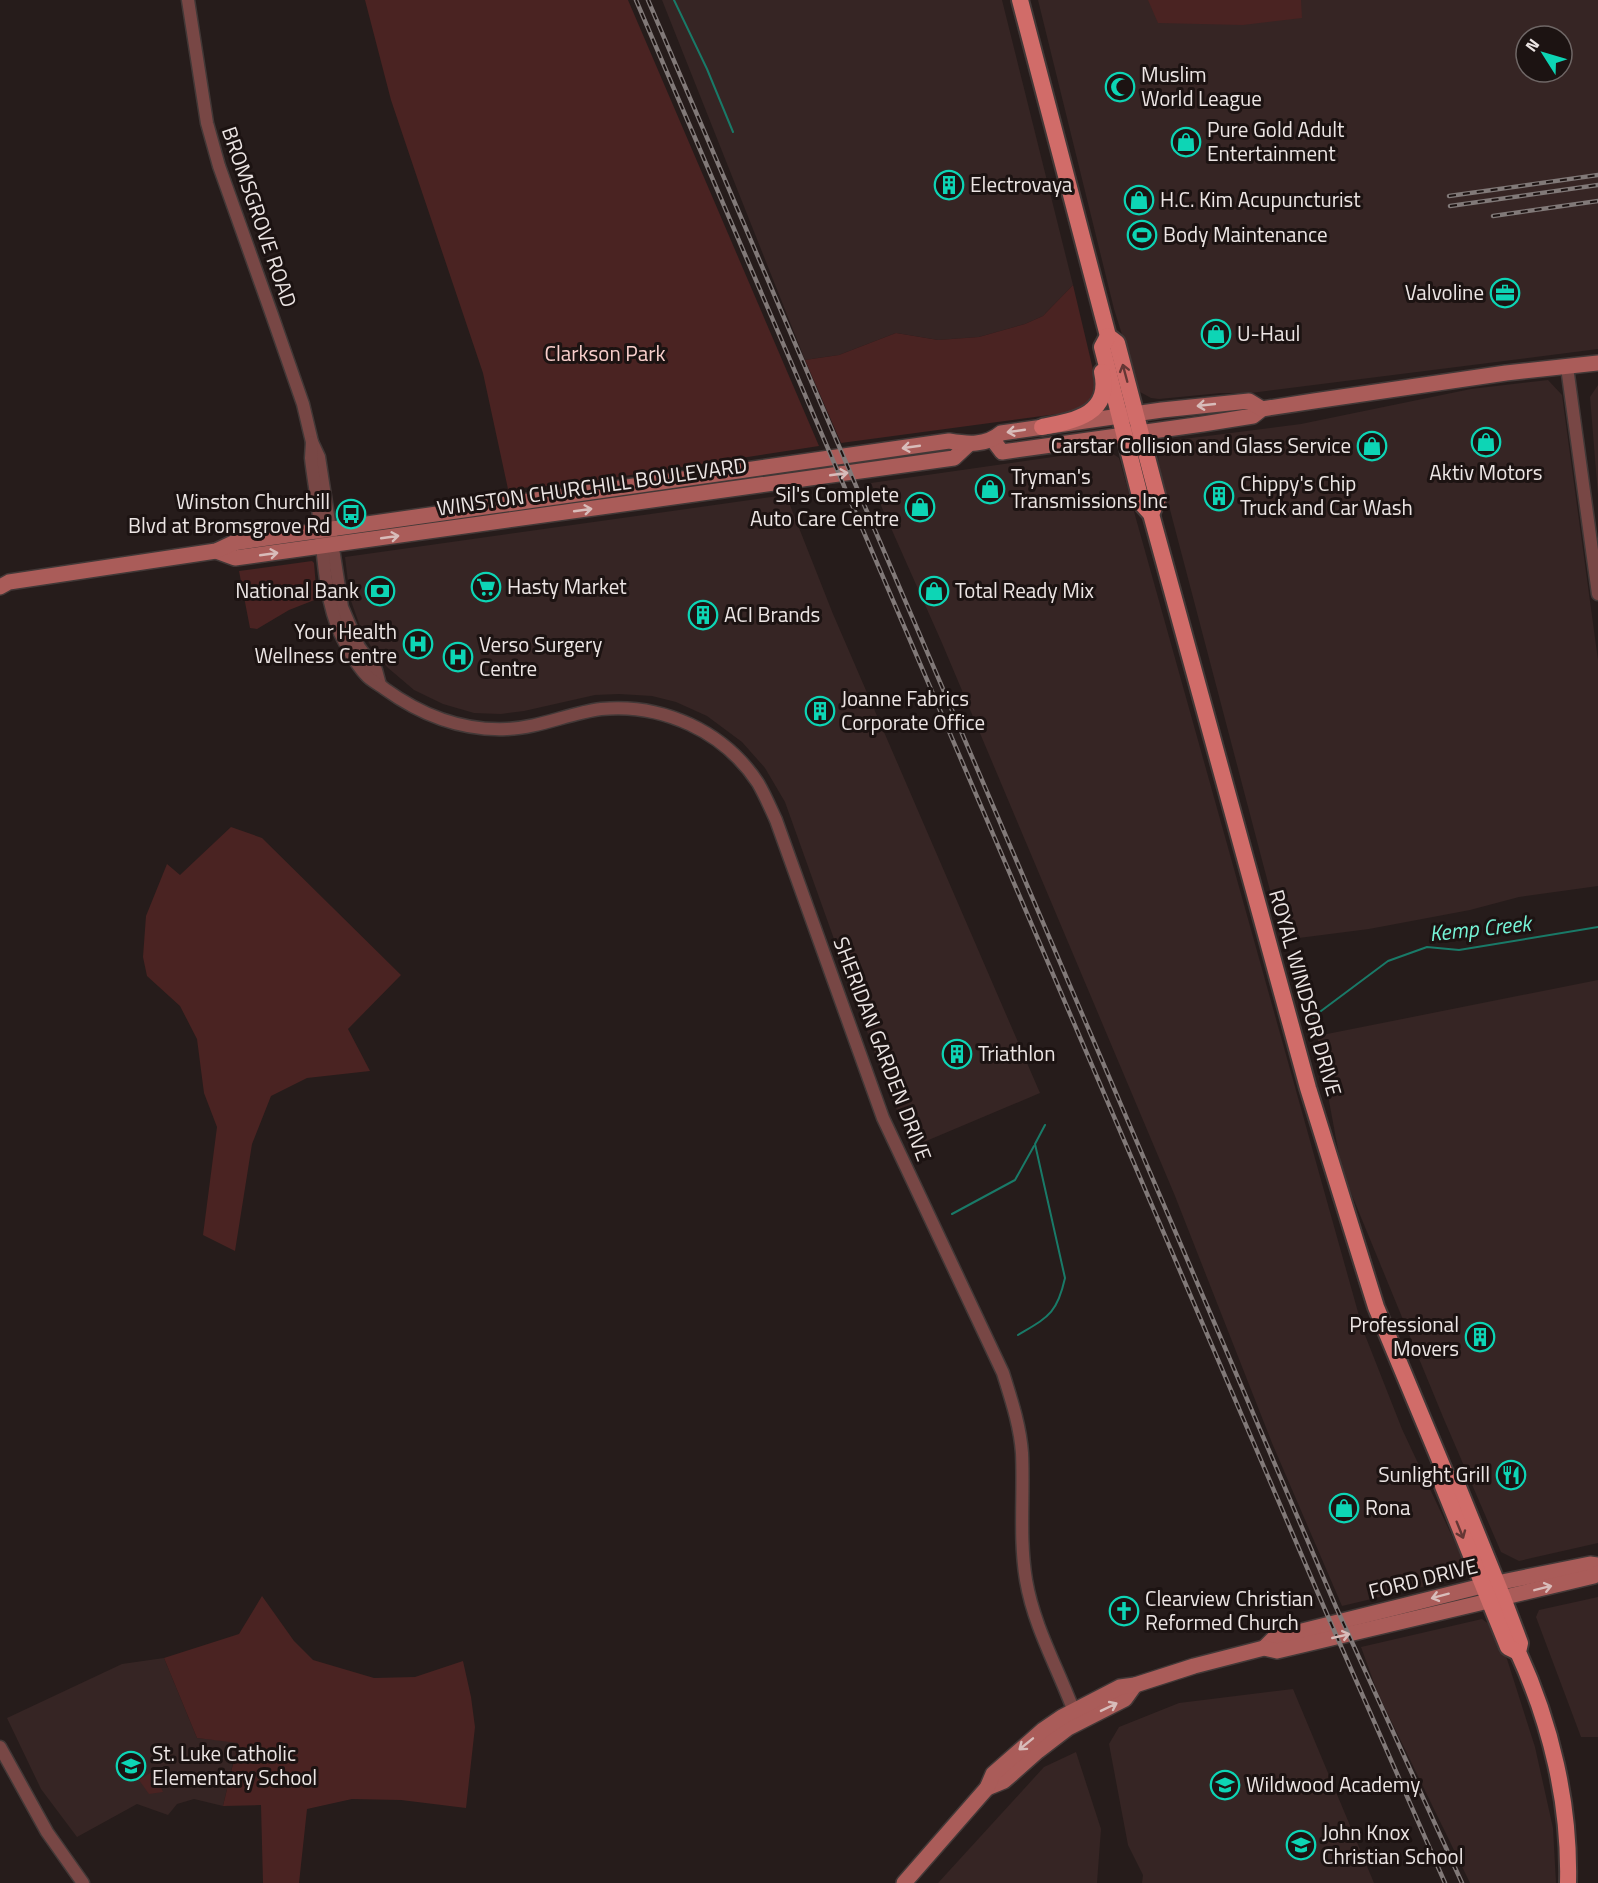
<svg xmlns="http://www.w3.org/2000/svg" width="1598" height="1883" font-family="'Titillium Web',sans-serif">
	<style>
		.built { fill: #362524; fill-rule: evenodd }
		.green { fill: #4a2322 }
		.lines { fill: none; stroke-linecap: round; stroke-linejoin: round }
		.stream { stroke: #197a68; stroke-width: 2 }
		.tertiary-casing { stroke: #423837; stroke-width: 15 }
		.secondary-casing { stroke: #423837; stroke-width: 18 }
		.primary-casing { stroke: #423837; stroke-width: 20 }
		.tertiary { stroke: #784745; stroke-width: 12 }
		.secondary { stroke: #aa5c59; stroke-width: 15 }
		.primary { stroke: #d16c69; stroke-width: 16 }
		.rail-casing { stroke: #817978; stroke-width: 4.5 }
		.rail { stroke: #1c1312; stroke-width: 2; stroke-dasharray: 7; stroke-linecap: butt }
		.oneway { stroke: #643735 }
		.oneway2 { stroke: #d8bcba }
		.labels { text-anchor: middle; stroke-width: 6; stroke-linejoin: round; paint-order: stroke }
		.poi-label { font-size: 21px; fill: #ece5e4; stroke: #1c1312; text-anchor: start }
		.street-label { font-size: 21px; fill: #ece5e4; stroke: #1c1312 }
		.park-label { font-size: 21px; fill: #f8cecb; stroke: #1c1312 }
		.water-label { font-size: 22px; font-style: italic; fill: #75f3d6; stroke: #1c1312 }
	</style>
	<rect width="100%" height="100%" fill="#261c1b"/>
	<g class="built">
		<path d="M662,0h340l71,285 -30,31 -18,8 -46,13 -41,3 -42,-7 -57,22 -34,5z"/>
		<path d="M1038,0h560v349l-347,44h-30l-62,6 -8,-1 -11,-6 -26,-83zM1526,36h36v36h-36z"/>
		<path d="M1548,380l14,15 36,265v226l-79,11 -49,13 -101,19 -86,11 -125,-476 1,-15 9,-8 133,-17 170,-35z"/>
		<path d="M1598,385v110l-8,-98z"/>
		<path d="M1102,450l7,1 10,7 244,872 39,99 64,137 -6,12 -118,28 -70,-163 -97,-247 -233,-553 -71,-160z"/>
		<path d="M786,495l47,119 207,479 -128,54 -29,-71 -98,-274 -20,-34 -23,-26 -35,-26 -31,-14 -24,-6 -33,-2 -24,1 -71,16 -23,3 -27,-1 -31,-9 -29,-14 -27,-23 -14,-17 -12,-21 -11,-31 -5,-41z"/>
		<path d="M1598,980v563l-79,18 -18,-9 -58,-135 -101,-246 -25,-135z"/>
		<path d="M1598,1597v140h-17l-45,-120 3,-7z"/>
		<path d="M1482,1619l8,6 17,34 28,88 18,81 3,55h-86l-92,-189 -17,-47z"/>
		<path d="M164,1658l33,80 41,4 -15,64 -29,-7 -17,5 -9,11 -31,-11 -60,33 -36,-48 -34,-71 115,-54z"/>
		<path d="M1293,1689l81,194h-232l1,-8 -15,-30 -19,-101 10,-17 60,-24z"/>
		<path d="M1076,1752l25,77 -4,54h-159l106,-116z"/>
	</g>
	<g class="green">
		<path d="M365,0h263l191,446 -247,38 -64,5 -25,-116 -92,-273z"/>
		<path d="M1148,0h153l1,18 -59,7 -85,-2z"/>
		<path d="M1073,285l22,93c1,16 -3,22 -15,33l-239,32 -36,-83 34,-5 57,-22 42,7 41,-3 46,-13 18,-8z"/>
		<path d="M312,561l2,2 3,36 -28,11 -32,19 -7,-1 -11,-57z"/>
		<path d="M231,827l31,11 139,137 -53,54 22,42 -63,7 -36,18 -19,48 -17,107 -32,-16 14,-108 -13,-34 -7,-54 -17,-33 -33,-30 -4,-19 3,-41 21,-52 13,11z"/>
		<path d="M262,1596l32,45 19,19 61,18 41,-1 48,-16 8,36 4,30 -9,81 -65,-8 -49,-1 -45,10 -8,74h-36l-2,-78 -38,1 15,-63 -41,-5 -33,-80 75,-24z"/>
		<path d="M153,1771l10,21 -14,2 -10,-14z"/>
	</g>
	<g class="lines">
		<g class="stream">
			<path d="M674,0l33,69 26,63"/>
			<path d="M1313,1017l75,-56 39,-14 32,3 139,-23"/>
			<path d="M952,1214l63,-34 19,-34"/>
			<path d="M1018,1335c30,-18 39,-21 47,-57l-30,-134 10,-19"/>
		</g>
		<g class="tertiary-casing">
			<g id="tertiary">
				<path d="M188,0l19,123 12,43 53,149 31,89 9,38 7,15 23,150 17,40 17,23 4,15"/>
				<path d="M1567,367l31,227"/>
				<path d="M312,442l-1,16c2,19 6,39 8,59 5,39 5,79 21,116 7,14 15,30 26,42 5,6 13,9 19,14 36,26 77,42 122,40 32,-1 62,-16 94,-20 61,-6 123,22 157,74 7,12 12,24 18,37l107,298 120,255c8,26 17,52 19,80 2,42 -3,85 4,127 8,48 34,92 50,137"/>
				<path d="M0,1747l47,85 36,51"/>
			</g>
		</g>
		<g class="secondary-casing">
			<g id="secondary">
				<path d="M993,440l9,12 201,-28 50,-8 9,-7 52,-8 192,-28 92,-10"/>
				<path d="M216,551l19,7 719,-100 15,-14"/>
				<path d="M0,587l9,-5 207,-31 17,-8 716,-102c18,3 37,5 52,-8l161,-23 87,-9 13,8"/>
				<path d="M1264,1648l10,-10 208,-52 108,-22 8,1"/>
				<path d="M987,1788l17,-7 34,-30 30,-23 57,-29 10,-14"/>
				<path d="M904,1883l83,-95 6,-14 50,-44 19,-13 58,-30 15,-2 59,-19 70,-18 13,3 317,-75 4,-3"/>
			</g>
		</g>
		<g class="primary-casing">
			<g id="primary">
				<path d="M1020,0l88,336 9,7 41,156 -7,15"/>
				<path d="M1108,336l-6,11 40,157 9,10 157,574 68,219 70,168 10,7 47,116 17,45 -2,9c33,72 52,152 50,231"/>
				<path d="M1042,427c31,-6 70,-12 60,-55"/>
				<path d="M1446,1475l-3,11 65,161 10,5"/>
			</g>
		</g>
		<use href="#tertiary" class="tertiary"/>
		<use href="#secondary" class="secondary"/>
		<use href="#primary" class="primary"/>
		<g class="rail-casing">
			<g id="rail">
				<path d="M636,0l690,1612 119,271"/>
				<path d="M648,0l688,1607 126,276"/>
				<path d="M1449,196l149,-21"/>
				<path d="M1450,206l148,-21"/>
				<path d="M1493,216l105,-15"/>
			</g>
		</g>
		<use href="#rail" class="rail"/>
	</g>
	<defs><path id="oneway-shaft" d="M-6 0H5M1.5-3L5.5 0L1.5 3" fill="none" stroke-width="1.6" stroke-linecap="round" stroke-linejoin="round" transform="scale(1.5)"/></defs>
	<g class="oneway">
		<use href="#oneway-shaft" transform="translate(1125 373) rotate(-105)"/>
		<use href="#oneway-shaft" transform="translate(1460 1530) rotate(68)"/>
	</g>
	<g class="oneway2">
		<use href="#oneway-shaft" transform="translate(1206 405) rotate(174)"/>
		<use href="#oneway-shaft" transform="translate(1016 431) rotate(172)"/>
		<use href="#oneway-shaft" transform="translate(911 447) rotate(172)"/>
		<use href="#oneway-shaft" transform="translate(839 474) rotate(-8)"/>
		<use href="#oneway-shaft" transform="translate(583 510) rotate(-8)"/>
		<use href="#oneway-shaft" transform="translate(390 537) rotate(-8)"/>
		<use href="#oneway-shaft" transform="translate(269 554) rotate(-8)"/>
		<use href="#oneway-shaft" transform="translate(1543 1588) rotate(-14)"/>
		<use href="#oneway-shaft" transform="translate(1440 1596) rotate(165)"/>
		<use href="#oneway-shaft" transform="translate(1341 1636) rotate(-13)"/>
		<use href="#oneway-shaft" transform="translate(1109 1707) rotate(-26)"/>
		<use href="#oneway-shaft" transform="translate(1026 1744) rotate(141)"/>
	</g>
	<defs>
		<g id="mosque-ring" transform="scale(1.5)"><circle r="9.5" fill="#1c1312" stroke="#0dd5b5" stroke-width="1.5"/><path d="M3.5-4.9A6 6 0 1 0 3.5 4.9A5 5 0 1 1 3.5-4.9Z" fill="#0dd5b5"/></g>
		<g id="shop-ring" transform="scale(1.5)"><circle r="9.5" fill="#1c1312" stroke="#0dd5b5" stroke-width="1.5"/><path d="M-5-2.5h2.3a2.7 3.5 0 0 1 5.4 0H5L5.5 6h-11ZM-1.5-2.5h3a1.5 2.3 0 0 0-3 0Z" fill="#0dd5b5"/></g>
		<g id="building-ring" transform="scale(1.5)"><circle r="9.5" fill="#1c1312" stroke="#0dd5b5" stroke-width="1.5"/><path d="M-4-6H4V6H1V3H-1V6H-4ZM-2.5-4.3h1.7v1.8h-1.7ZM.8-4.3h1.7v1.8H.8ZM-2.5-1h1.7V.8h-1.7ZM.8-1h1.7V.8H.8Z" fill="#0dd5b5"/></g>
		<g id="stadium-ring" transform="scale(1.5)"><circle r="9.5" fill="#1c1312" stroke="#0dd5b5" stroke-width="1.5"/><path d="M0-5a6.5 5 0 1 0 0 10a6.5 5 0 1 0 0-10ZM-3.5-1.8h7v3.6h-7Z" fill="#0dd5b5"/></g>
		<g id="office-ring" transform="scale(1.5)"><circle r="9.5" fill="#1c1312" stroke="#0dd5b5" stroke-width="1.5"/><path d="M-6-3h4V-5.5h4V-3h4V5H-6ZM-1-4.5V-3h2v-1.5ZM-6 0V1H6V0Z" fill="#0dd5b5"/></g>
		<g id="bus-ring" transform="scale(1.5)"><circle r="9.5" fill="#1c1312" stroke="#0dd5b5" stroke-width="1.5"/><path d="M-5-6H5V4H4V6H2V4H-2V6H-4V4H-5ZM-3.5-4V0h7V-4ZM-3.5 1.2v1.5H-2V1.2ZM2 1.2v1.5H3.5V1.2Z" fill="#0dd5b5"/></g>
		<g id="supermarket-ring" transform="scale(1.5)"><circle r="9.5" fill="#1c1312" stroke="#0dd5b5" stroke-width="1.5"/><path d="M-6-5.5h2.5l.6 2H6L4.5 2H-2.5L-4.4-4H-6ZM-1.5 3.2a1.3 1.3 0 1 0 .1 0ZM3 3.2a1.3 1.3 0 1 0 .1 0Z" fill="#0dd5b5"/></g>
		<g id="bank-ring" transform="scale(1.5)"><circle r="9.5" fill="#1c1312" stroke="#0dd5b5" stroke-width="1.5"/><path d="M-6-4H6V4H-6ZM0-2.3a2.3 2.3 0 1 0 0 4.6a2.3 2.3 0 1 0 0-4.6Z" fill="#0dd5b5"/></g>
		<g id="hospital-ring" transform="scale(1.5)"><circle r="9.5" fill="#1c1312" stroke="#0dd5b5" stroke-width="1.5"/><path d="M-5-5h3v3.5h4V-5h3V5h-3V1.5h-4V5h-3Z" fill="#0dd5b5"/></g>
		<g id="restaurant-ring" transform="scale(1.5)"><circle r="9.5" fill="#1c1312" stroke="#0dd5b5" stroke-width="1.5"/><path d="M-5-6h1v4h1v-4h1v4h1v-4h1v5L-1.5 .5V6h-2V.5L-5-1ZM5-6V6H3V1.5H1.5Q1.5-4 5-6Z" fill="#0dd5b5"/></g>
		<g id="church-ring" transform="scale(1.5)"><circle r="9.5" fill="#1c1312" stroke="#0dd5b5" stroke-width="1.5"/><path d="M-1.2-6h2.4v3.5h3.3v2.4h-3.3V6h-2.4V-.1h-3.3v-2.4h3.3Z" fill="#0dd5b5"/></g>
		<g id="school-ring" transform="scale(1.5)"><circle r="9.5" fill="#1c1312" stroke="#0dd5b5" stroke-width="1.5"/><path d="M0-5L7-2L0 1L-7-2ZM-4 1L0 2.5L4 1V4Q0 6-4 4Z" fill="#0dd5b5"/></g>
	</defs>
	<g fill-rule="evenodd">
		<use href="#mosque-ring" x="1120" y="87"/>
		<use href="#shop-ring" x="1186" y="142"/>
		<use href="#building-ring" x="949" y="185"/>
		<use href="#shop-ring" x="1139" y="200"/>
		<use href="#stadium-ring" x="1142" y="235"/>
		<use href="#office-ring" x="1505" y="293"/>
		<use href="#shop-ring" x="1216" y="334"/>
		<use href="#shop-ring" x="1486" y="442"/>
		<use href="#shop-ring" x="1372" y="446"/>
		<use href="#shop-ring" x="990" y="489"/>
		<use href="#building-ring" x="1219" y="496"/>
		<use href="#shop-ring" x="920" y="507"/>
		<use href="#bus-ring" x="351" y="514"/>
		<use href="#supermarket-ring" x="486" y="587"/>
		<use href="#bank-ring" x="380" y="591"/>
		<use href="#shop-ring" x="934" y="591"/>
		<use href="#building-ring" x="703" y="615"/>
		<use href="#hospital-ring" x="418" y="644"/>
		<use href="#hospital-ring" x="458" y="657"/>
		<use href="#building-ring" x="820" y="711"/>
		<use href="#building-ring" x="957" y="1054"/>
		<use href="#building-ring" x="1480" y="1337"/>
		<use href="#restaurant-ring" x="1511" y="1475"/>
		<use href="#shop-ring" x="1344" y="1508"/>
		<use href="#church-ring" x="1124" y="1611"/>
		<use href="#school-ring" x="131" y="1766"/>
		<use href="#school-ring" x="1225" y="1785"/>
		<use href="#school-ring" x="1301" y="1845"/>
	</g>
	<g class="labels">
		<g class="poi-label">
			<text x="1141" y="82">Muslim<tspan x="1141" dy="24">World League</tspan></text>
			<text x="1207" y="137">Pure Gold Adult<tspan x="1207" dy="24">Entertainment</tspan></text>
			<text x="970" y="192">Electrovaya</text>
			<text x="1160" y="207">H.C. Kim Acupuncturist</text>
			<text x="1163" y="242">Body Maintenance</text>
			<text x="1484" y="300" text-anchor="end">Valvoline</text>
			<text x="1237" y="341">U-Haul</text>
			<text x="1351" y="453" text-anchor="end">Carstar Collision and Glass Service</text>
			<text x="1486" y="480" text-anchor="middle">Aktiv Motors</text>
			<text x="1011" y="484">Tryman's<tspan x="1011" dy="24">Transmissions Inc</tspan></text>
			<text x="1240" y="491">Chippy's Chip<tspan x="1240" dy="24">Truck and Car Wash</tspan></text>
			<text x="899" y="502" text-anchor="end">Sil's Complete<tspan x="899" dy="24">Auto Care Centre</tspan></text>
			<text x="330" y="509" text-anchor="end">Winston Churchill<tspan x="330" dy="24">Blvd at Bromsgrove Rd</tspan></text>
			<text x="507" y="594">Hasty Market</text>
			<text x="359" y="598" text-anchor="end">National Bank</text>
			<text x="955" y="598">Total Ready Mix</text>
			<text x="724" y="622">ACI Brands</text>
			<text x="397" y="639" text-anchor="end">Your Health<tspan x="397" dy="24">Wellness Centre</tspan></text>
			<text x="479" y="652">Verso Surgery<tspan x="479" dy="24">Centre</tspan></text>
			<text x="841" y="706">Joanne Fabrics<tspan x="841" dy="24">Corporate Office</tspan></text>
			<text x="978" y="1061">Triathlon</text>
			<text x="1459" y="1332" text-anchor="end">Professional<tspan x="1459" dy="24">Movers</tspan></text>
			<text x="1490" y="1482" text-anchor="end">Sunlight Grill</text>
			<text x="1365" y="1515">Rona</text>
			<text x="1145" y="1606">Clearview Christian<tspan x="1145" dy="24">Reformed Church</tspan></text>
			<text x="152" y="1761">St. Luke Catholic<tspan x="152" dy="24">Elementary School</tspan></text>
			<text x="1246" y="1792">Wildwood Academy</text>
			<text x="1322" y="1840">John Knox<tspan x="1322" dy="24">Christian School</tspan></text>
		</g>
		<g class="street-label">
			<text transform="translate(259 217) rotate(71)" y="7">BROMSGROVE ROAD</text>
			<text transform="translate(592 487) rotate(-8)" y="7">WINSTON CHURCHILL BOULEVARD</text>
			<text transform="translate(1305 993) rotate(74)" y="7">ROYAL WINDSOR DRIVE</text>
			<text transform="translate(882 1049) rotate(69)" y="7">SHERIDAN GARDEN DRIVE</text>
			<text transform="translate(1423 1579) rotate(-14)" y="7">FORD DRIVE</text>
		</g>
		<g class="park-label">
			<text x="605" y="361">Clarkson Park</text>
		</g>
		<g class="water-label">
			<text transform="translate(1480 928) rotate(-6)" y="8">Kemp Creek</text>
		</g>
	</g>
	<g transform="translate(1544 54) rotate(307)"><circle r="28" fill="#1c1312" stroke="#6f6766" stroke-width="1.5"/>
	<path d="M0-4.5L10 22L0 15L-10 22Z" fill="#0dd5b5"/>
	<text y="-9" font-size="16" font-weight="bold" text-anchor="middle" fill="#ece5e4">N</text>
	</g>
</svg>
